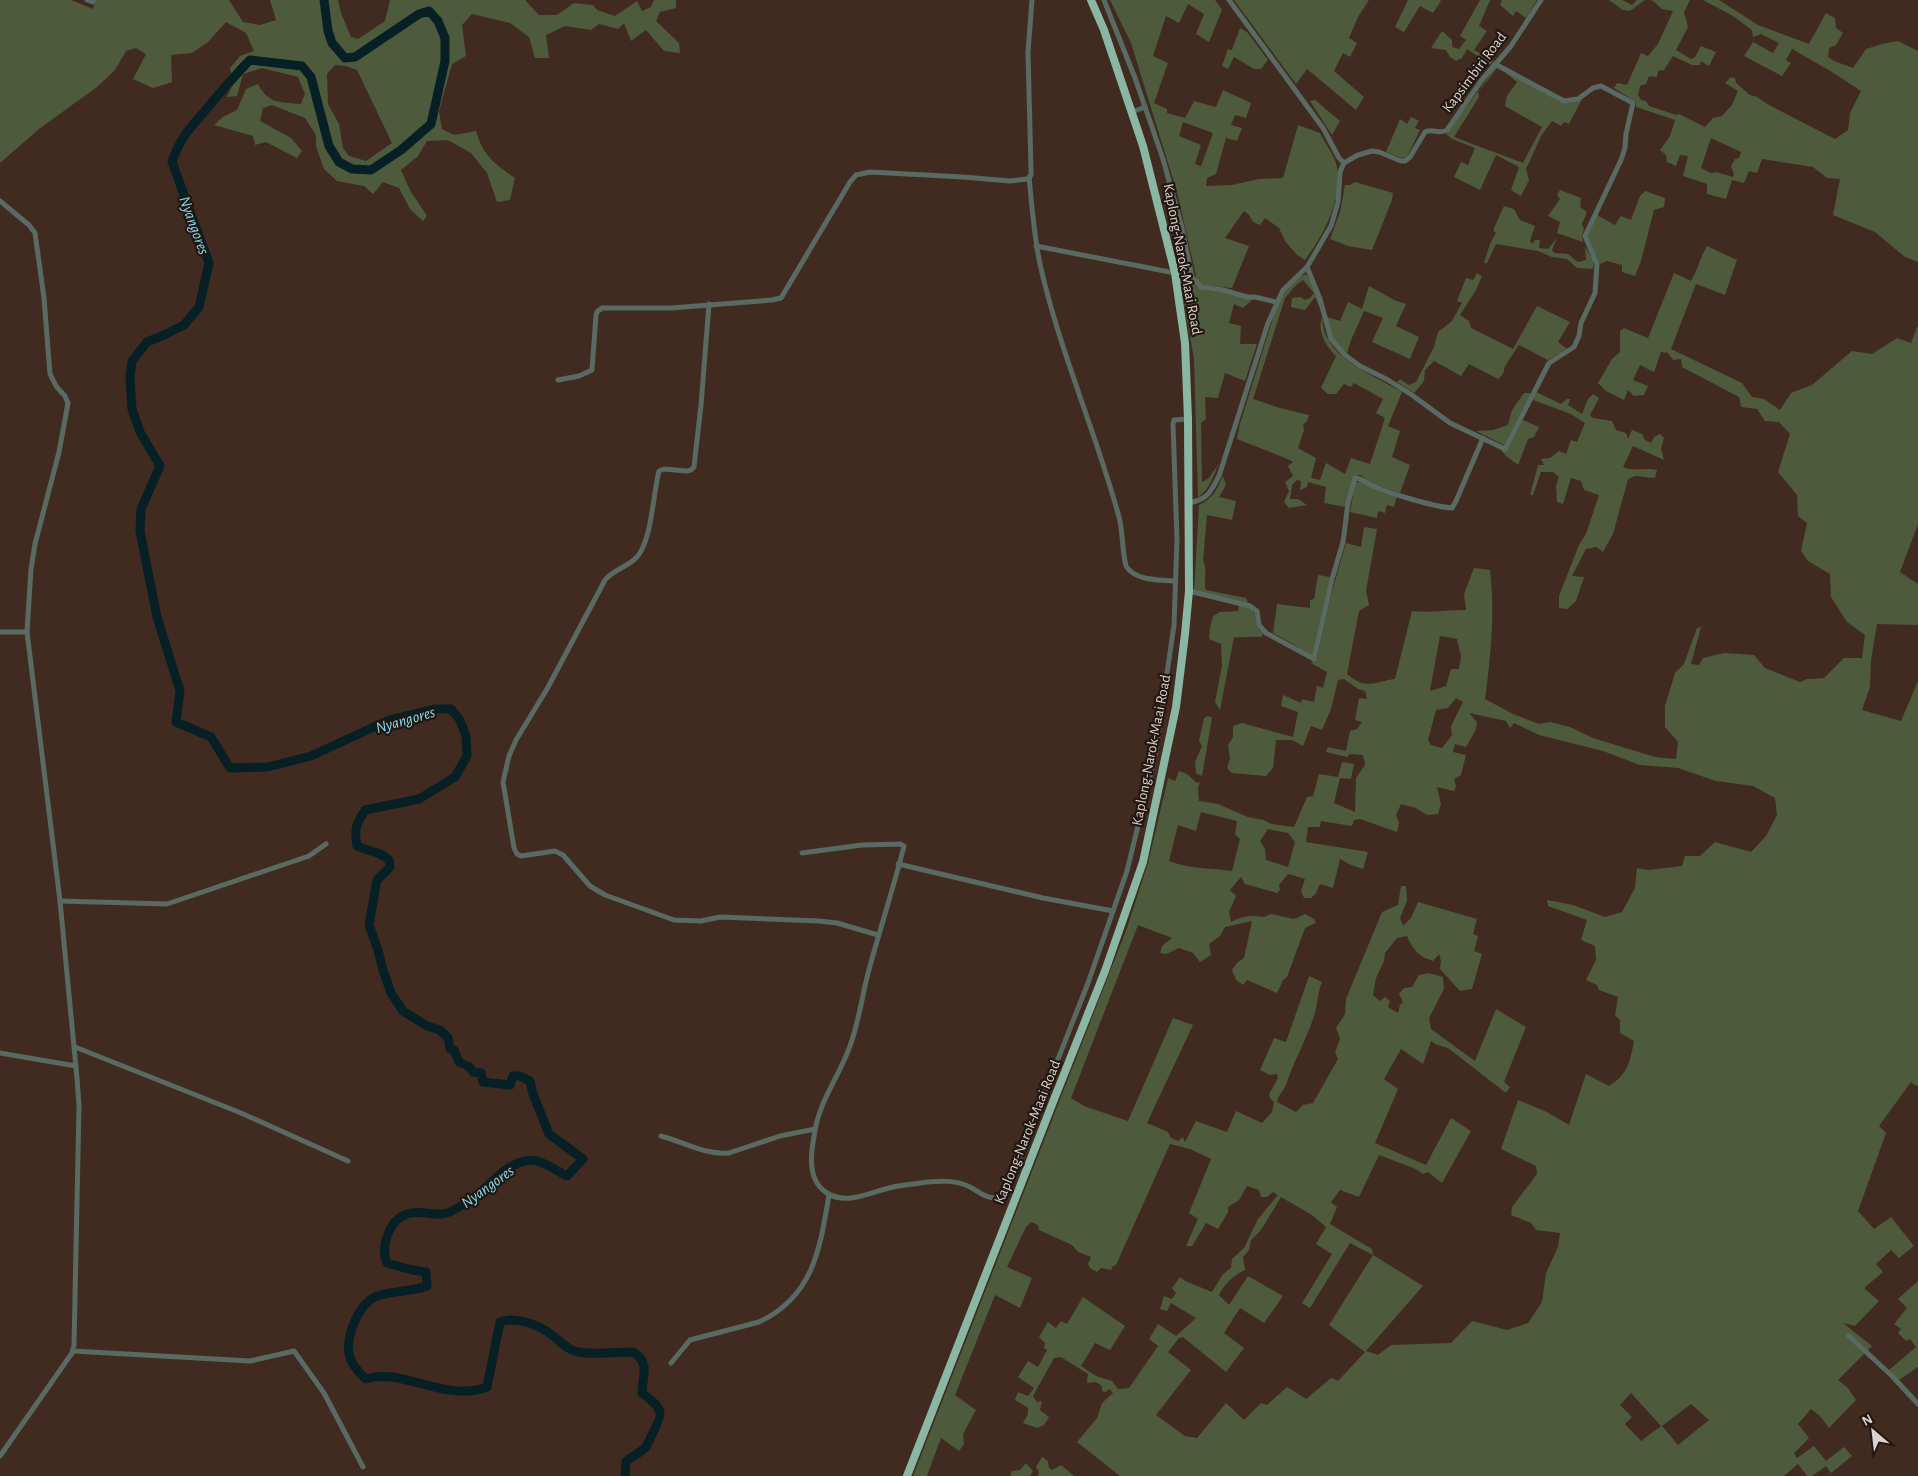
<svg xmlns="http://www.w3.org/2000/svg" width="1918" height="1476" font-family="'Alegreya Sans',sans-serif">
	<style>
		.green { fill: #4d5a3c; fill-rule: evenodd }
		.lines { fill: none; stroke-linecap: round; stroke-linejoin: round }
		.river { stroke: #062025; stroke-width: 9 }
		.minor { stroke: #586a62; stroke-width: 5 }
		.highway { stroke: #8ab7a4; stroke-width: 8 }
		.labels { text-anchor: middle; stroke-width: 4.5; stroke-linejoin: round; paint-order: stroke }
		.street-label { font-size: 15px; fill: #ded0ca; stroke: #201712 }
		.water-label { font-size: 16px; font-style: italic; fill: #86daed; stroke: #201712 }
	</style>
	<rect width="100%" height="100%" fill="#412b21"/>
	<g class="green">
		<path d="M0,0h71l22,9 2,-7 -1,-2h135l14,22 17,3 16,-5 -6,-20h68l3,13 10,24 7,2 27,-18 5,-21h135l14,15h18l17,-12 19,2 4,5 18,6 22,-15 5,10 9,-4 3,-7h22v8l-16,4 -4,9 23,22 1,10 -16,-2 -18,-21 -15,11 -7,-18 -6,6 -19,-5 -8,6 -26,-4 -19,9 3,23h-14l-6,-21 -19,-14 -38,-9 -10,11 4,31 -14,8 -13,47 3,18 12,6 22,-4c7,25 19,33 39,47l-5,22 -13,2 -10,-29 -16,-20 -23,-13 -21,1 -9,15 -17,14 10,22 16,24 -4,5 -13,-12 -11,-21 -16,-6 -10,12 -9,-8 -27,-5 -13,-12 -8,-23v-11l-11,-17 -33,-13 -9,3 -3,13 31,17 11,13 -5,7 -31,-16 -11,3 -2,-9 -39,-11 9,-8 14,-7 9,-21 12,-5c10,20 22,18 43,20l4,-10 -7,-17 -36,-9 -19,6 -6,22 -10,1 6,-13 -3,-16 10,-12 14,-5 -8,-18 -20,-11 -18,20 -16,11 -21,2 1,27 -19,6 -20,-9 13,-25 -10,-6 -10,3 -11,19 -18,17 -58,42 -39,34zM335,65l11,1 11,4 35,73 -26,18 -17,-5 -6,-8 -4,-24 -11,-20 -1,-30z"/>
		<path d="M1110,0h105l7,10 -13,32 -13,-8 8,-20 -16,-10 -9,19 -13,-7 -13,40 15,7 -14,40 13,6v4l18,5 9,-17 22,6 7,-17 28,13 -5,15 -11,-3 -4,10 11,3 -5,13 -11,-3 -10,36 -9,4 -1,8 26,-1 27,-6 24,-1 15,-53 22,8c5,10 15,23 17,34 5,34 -13,67 -32,93l-8,-5 -12,-14 -6,-13 -14,-10 -5,7 -7,-3 -4,-7 -5,-4 -19,27 24,8 -17,42 -30,-3 -5,-5 -20,-88 -46,-149zM1183,122l30,11 -12,33 -6,-2 6,-19 -22,-9z"/>
		<path d="M1234,0h135l-11,17 -9,21 8,5 -7,14 -7,-4 -9,18 30,26 -8,13 -49,-41 -11,15z"/>
		<path d="M1408,0h32l1,1 -8,12 -13,-7 -16,26 -9,-5z"/>
		<path d="M1480,0h10l-11,26 8,5 -13,19 19,11 -2,4 -24,-16 -5,9 -6,3 -6,-4 -4,-7 -15,-2 11,-17 10,9v7l7,2 7,-9 -6,-4z"/>
		<path d="M1502,0h35l-11,18 -10,-7 -3,5 -13,-11z"/>
		<path d="M1609,0h13l10,5 5,-5h8l-15,11 -7,-1z"/>
		<path d="M1649,0h41l-6,12 4,15 -12,23 15,9 4,-2 6,-11 15,6 -7,14 -8,-5 -1,4h-8l-19,-9 -9,14 -6,1 -1,6 -8,-1 -3,8 -6,2 -2,9 3,5 5,1 3,5 27,9 3,-1 26,13 8,-9 9,-2 10,-11 6,-14 -13,-8 6,-6 4,1 1,5 14,12 7,2 12,8 66,34 13,-9 2,-17 11,-22 -29,-19 -40,-23 -6,11 5,3 -9,13 -38,-20 9,-14 20,11 6,-10 -18,-9 -8,3 -1,-7 -19,-14 -30,-16h16l39,25 51,19 17,-31 9,5 1,10 7,5 -7,12 -7,3 -1,9 6,4 19,7 13,-19 16,-5 16,-3 20,10v211l-13,-5 -30,-25 -42,-17 7,-36 -13,-1 -14,-11 -51,-8 -5,14 -8,-2 -5,12 -12,-3 -6,19 -19,-5v-10l-24,-8 5,-20 -8,-1 -4,11 -9,-4 -1,-7 -6,-5 10,-14 5,-16 -39,-13v-5l-22,-14 3,-5 10,2 14,-32 7,3 10,-12 15,-33 -11,-2 -9,-8zM1711,138l30,14 -2,6 -4,1 -4,7 3,8 -1,3 -17,-5 -5,1 -10,-5z"/>
		<path d="M1240,28l7,4 21,28 -7,9h-7l-20,-12 -6,12 -6,-3 6,-17 4,1z"/>
		<path d="M1496,67h2l-20,25 1,5 -25,40 69,26 19,-36 -37,-21 2,-10 10,-14 -16,-13 62,34h8l11,-4 -13,25 -5,-2 -3,4 -9,-5 -11,15 -15,33 3,11 -8,16 -10,-6 8,-23 -23,-12 -16,35 -26,-13 7,-15 7,3 7,-17 -23,-9 -6,-5z"/>
		<path d="M1315,100l25,21 -8,14 -22,-34z"/>
		<path d="M1411,117l8,4 -4,7 5,2 -13,27 -5,1 -16,-6 14,-33 7,5z"/>
		<path d="M1355,182l38,11 -1,7 -20,50 -24,-4 -18,-7 10,-27 5,-27h5z"/>
		<path d="M1560,190l21,8 -1,9 7,5 -5,12 2,5 -2,8 1,5 -26,-9 3,-11 -12,-6 12,-17 -3,-4z"/>
		<path d="M1645,191l20,7 -1,9 -10,3 -13,51 -6,15 -13,-4v-7l-15,-4 -7,3 -13,-27 10,-22 18,10 6,-9 10,4 9,-24z"/>
		<path d="M1504,206l10,3 6,11 15,6 -5,15 2,3 3,-4h5l-1,8 9,1 9,-11 -5,12 2,3 14,1 10,8 8,-2 -1,-13 9,14 -1,8 -16,-1 -10,-9 -15,-2 -14,-6 -42,-7 -9,19h-3l6,-19 6,-11 -3,-3z"/>
		<path d="M1707,246l30,14 -12,35 -29,-11 -25,65 71,34 10,14 12,2 16,11 11,-17 21,-8 40,-34 20,3 25,-16 14,5 7,-18v199l-18,48 18,12v41l-41,-1 -6,36 -1,27 -8,23 39,11 17,-40v404l-2,1 -5,-4 -32,44 7,7 -28,78 16,18 17,-12 23,29 -15,12 -8,-8 -15,14 7,8 -19,16 15,13 -24,25 -12,-3 29,23 -34,34 10,8 8,12 -27,28 -9,-12 -9,-7 -13,15 11,14 -15,15 3,5 17,-12 12,15 18,-14 8,9 -21,17 -5,-7 -14,10h-5l-9,-12 -14,12h-664l-43,-34 20,-24 5,-15 11,-10 -4,-4 -3,3 -4,-1v-5l-6,-4 -9,1 1,-9 -27,-17 -7,1 -21,38 4,6 5,-1 -2,9 9,7 -5,8 -7,3 -14,-5 5,-9v-6l-13,-8 3,-8 10,4 6,-8 -16,-11 10,-16 10,6 9,-17 -3,-2 1,-5 -6,-6 9,-15 8,6 5,-7 6,3 16,-27 42,29 -15,24 -15,-7 -14,23 15,10 16,5 6,8 11,-1 29,-42 -9,-7 9,-15 18,12 20,-18 -25,-15 -4,8 -7,-2 4,-13 8,3 4,-6 -4,-5 8,-11 5,4 27,11 11,-18 8,-6 1,-9 12,-11 14,-29 20,-24 -5,-3 -6,5h-6l-2,-7 -12,-4 -8,14 -11,7v5l-10,17 -12,-6 -14,23h-6l12,-27 -9,-6 22,-54 -21,-10 -20,-5 -54,121 -3,1 -2,4 -10,-2 -4,4 -7,-4 -2,-4 3,-7 -13,-5 -6,-7 -33,-15 -1,-5 -7,-3 -5,5 -19,40 25,11 -12,30 -25,-13 -40,100 21,15 -13,24 1,10 -5,7 -18,-13 -14,38h-14l214,-548 21,-65 20,-85 7,3 4,-10 8,3 10,9 3,-1 -2,6 1,13 19,3 30,13 16,3 7,4 23,3 13,-30 6,-1 6,-22 19,3 4,-15 12,2 -3,15 -11,-1 -6,25 21,9 1,-34 9,-13 -2,-10 -13,-1 -3,3 -21,-5 2,-5 18,4 4,-20 7,-2 5,-7 -7,-2 4,-22 8,1 -2,-8 -7,-2 -14,-10 -6,1 -7,29 -9,21 -11,-4 -8,20 -11,-6h-16l-3,28 -7,8 -34,-3 -5,-5 3,-9 -2,-14 5,-8v-11l9,-3 51,14 5,-25 -17,-6 2,-11 18,8 1,-4 12,3 3,-16 6,2 4,-16 -16,-9 6,-5 13,-59 16,-56 15,4 3,-20 13,2 -11,62 3,14 -10,6 -12,63c4,3 10,8 15,9 10,3 22,-3 33,-4l17,-68c18,2 35,-1 54,-1l-2,-16 10,-26 16,2c5,43 1,85 -5,129l28,15 26,10 11,-2 20,5 23,11 62,19 21,2 2,-17 -13,-15v-21l10,-33 9,-9 13,-36 4,-1 -10,37 8,1 4,-7 21,-5 30,2 11,13 35,14 7,-3 17,-1 20,-20h18l3,-23 -18,-13 -16,-25 -1,-23 -22,-13 -7,-10 6,-28 -9,-7 -1,-21 -19,-23 12,-38 -11,-12 -14,-1 -8,-12 -16,-2 -2,-10 -57,-30 -1,-8 -8,1 -5,-7 -7,-1 -7,20 -14,-7 -7,15 15,6 -4,9 -10,1 -6,-6 -4,10 -18,-9 -8,-8 14,-24 8,-7v-21l4,-3 24,10 26,-65 17,8c7,-11 9,-24 16,-35zM1440,636l17,3 4,17 -2,13h-8l-5,17 -16,5zM1456,698l7,4 -12,24 1,9 -10,13 -11,-3 -3,-5 8,-30 12,-2zM1469,713l37,8 4,7 4,-5 25,12 64,16 37,14 38,3 38,13 37,5 22,12 2,17 -11,21 -15,16 -36,-10 -15,14h-15l-3,10 -34,4 -11,-2 -2,20 -13,24 -17,5 -32,-12 -26,-5 1,6 39,14 -6,20 14,6 1,14 -10,20 11,5 2,5 19,7 -3,19 5,4v13l14,8c-4,21 -6,33 -25,45l-23,-12 -17,51 -24,-14 -27,-11 -17,49 35,17 1,8 -25,33 -1,8 20,8 5,7 24,3 -2,14 -12,26 -4,29 -14,21 -21,7 -35,-9 -21,22 -60,2 -13,10 -12,-4 57,-65 -50,-31 -1,-6 -42,-25 7,-17 -6,-5 9,-12 19,7 20,-42 37,14 7,5 5,-2 14,11 29,-52 -20,-13 -25,47 -51,-22 23,-54 -14,-10 17,-30 22,15 8,-23 4,3 13,4 58,45 4,-6 -6,-5 22,-55 -30,-18 -21,52 -44,-32 -2,-11 15,-29 -1,-12 -14,-4 -10,2 -7,12 -8,1 -5,6 4,8 -3,3 -2,8 -10,-6 2,-6 -5,-4 -5,4 -7,-6 3,-17 8,-17 1,-8 12,-15 10,-2c6,14 11,20 26,25l6,-7 2,7 -1,8 20,22 12,-2 10,-35 -8,-3 4,-15 -5,-2 4,-15 -59,-17 -7,16 -8,8 -3,-8 7,-17 -1,-15h-5l-3,19 -16,7 -36,87 -1,15 -9,14 4,11 -5,14 3,6 -25,44 -10,2 -7,7 -19,-10c1,-8 8,-12 10,-20 8,-23 20,-44 27,-66 4,-12 3,-22 8,-34l-13,-6 -23,66 -12,-4 -14,32 10,5 7,-1 1,4 -9,16 1,4 4,4 -2,10 -10,11 -26,-12 -9,21 -31,-11 -11,21 -2,-5 -5,4 -7,-3 -3,-6 -21,-9 46,-98 -20,-7 -45,103 -44,-15 -13,-8 67,-173 34,13 -10,8 -2,7 6,1 13,-6 14,5 7,9 11,-7 -2,-11 11,-8 5,-9 27,-6 -8,37 -7,5 -5,7 4,10 7,5 4,-5 30,13 6,-13 4,-3 18,-49 11,-5 -2,-4 -9,-5 -11,5 -23,-5 -7,3c-12,-2 -22,-1 -33,5l-2,-10 7,-16 -6,-6 11,-13 4,7 32,9 3,-3 -1,-5 9,-11 17,5 -4,12 3,7h7l5,-5 4,-9 13,4 7,-29 11,6 12,4 5,-17 -62,-10 2,-15h12l1,-6 31,5 2,-6 6,-1 37,13 2,-9 -3,-8 5,-11 15,4 11,7 11,-1 3,-10 -4,-17 17,4 2,-5 -2,-7 7,-4 5,-20 -13,-3 2,-8 11,3 10,-18 1,-7zM1201,812l36,9 -2,13 5,5 -8,32c-21,-3 -43,-2 -63,-10l9,-36 18,6zM1268,829l20,4 7,9 -7,25 -22,-7 -1,-11 -5,-8zM1281,1197l31,18 14,12 -10,17 16,10 -30,49 8,5 40,-65 23,12 -44,70 36,27 -27,29 -7,-3 -25,21 -19,-12 -20,18 -6,-2 -17,17 -18,-17 -29,35 -12,-2 -29,-21 35,-45 -23,-18 11,-14 4,-1 43,35 18,-24 -20,-15 16,-25 24,15 19,-27 -35,-20 -19,29 -10,-10c6,-12 14,-19 26,-25l-2,-13 6,-7 2,-10 10,-10zM1631,1393l30,33 -20,15 -16,-17 7,-7 -12,-12zM1691,1404l18,16 -31,25 -16,-19z"/>
		<path d="M1188,273c9,22 19,15 38,20 10,3 16,7 27,6l-10,9 -9,-4 -5,19 12,3 -1,18h17l-12,37 -20,-8 -7,25 -13,-1 1,22 -5,4 1,59 7,-4 10,-15c-6,13 -9,27 -21,34l-4,-138 -15,-84z"/>
		<path d="M1477,273l5,3 -6,14 -16,25 9,6 2,7 42,21 24,-43 33,16 -12,20 9,7 -19,11 -29,-15 -14,21 -2,8 -5,5 -29,-15 -8,12 -27,-15 -9,9 -1,11 -10,12 -17,-11 3,-3 9,6 7,-3 18,-35 4,-15 14,-11 10,-18 -5,-2 9,-23 7,2z"/>
		<path d="M1306,274c9,11 13,24 15,37l-6,-14 -10,13 -14,-3 1,-9 9,-1 4,3 5,-2 4,-5 -11,-13 -8,6 -10,12 -32,101 27,9 29,7 -2,6 -4,4 1,5 -6,18 18,10 -5,20 9,2 6,-17 19,11 6,-16 19,6 15,-46 -9,-5 7,-14 -29,-16 -3,4 -7,-3 -8,10h-8l-7,-6 15,-32c-10,-10 -19,-24 -14,-39 1,5 1,11 3,16 10,28 53,45 77,59l-14,34 12,5 -8,26 18,8 -10,28 -27,-9 -13,-9 -4,1 -10,31 -22,-4 2,-16 -18,-5 -1,5 -7,3 1,-9 -4,-1 -5,5 -2,14h8l9,6 -18,3 -5,-6 5,-11 -4,-9 8,-6 -5,-10 5,-4 -3,-2 -53,-21 3,-15 38,-122c8,-11 14,-23 28,-28z"/>
		<path d="M1369,286l25,14 12,4 -10,22 23,11 -9,22 -38,-17 11,-24 -19,-7c-6,15 -14,28 -17,43l-14,-14 -6,-23 13,4 8,-19 14,7z"/>
		<path d="M1536,392l25,12 6,-5h3l-2,6 14,9 6,-15 5,-5 6,4 -9,17 3,3 19,3 4,9 10,3 2,6 4,-9 10,4 3,6 6,3 3,-6 6,-3 4,4 -3,11 3,11 -31,-14 -10,21c12,5 21,0 34,3l-2,8 -20,-2 -7,3 -15,55 -10,18 -7,-5 -10,2 -14,27 12,1 -8,24 -9,8 -8,-1v-12l20,-51 7,-11 13,-39 -15,-5 -3,-9 -10,-3 -8,26 -6,-2 -1,-16 3,-9 -6,-5h-12l-8,23h-3l8,-30h6l-3,-6 9,-1 9,-7 7,3 5,-14 6,2 8,-19 -14,-9 -38,-14z"/>
		<path d="M1524,393h7l-27,52 -28,-14 17,-1 15,-5 4,-15z"/>
		<path d="M1523,420l16,7 -5,10 -6,2 -10,26 -12,-9 -5,-6 7,-3z"/>
		<path d="M1223,476l3,9 -7,12 17,4 -4,19 -25,-5 -4,46c5,8 0,19 3,29l40,8 2,5 -54,-12 5,-86c14,-6 18,-16 24,-29z"/>
		<path d="M1360,481l37,15 -3,11 -7,-2 -2,8 -7,-2 -1,7 -27,-6 5,-28 2,-2z"/>
		<path d="M1318,575l12,2 -17,78 -3,1 -17,-12 -20,-11 4,-29 33,4v-8l4,-1z"/>
		<path d="M1239,605l11,2 4,4 3,16 6,7 -2,3c-10,-1 -17,1 -27,0l-14,73 -5,-8 7,-36 -1,-22 -12,-5 1,-11 3,-12 7,-4 18,-1z"/>
		<path d="M1208,716l4,2 -10,58 -6,-3 -1,-11 7,-16 -3,-5 5,-23z"/>
		<path d="M1918,1281v86l-19,13 -10,-10 27,-23 -6,-8 -4,2 -8,-8 3,-4 -7,-5 13,-16 -9,-9z"/>
		<path d="M1042,1457l6,4 1,7 3,2 9,-5 13,11h-36l1,-4 -3,-5z"/>
		<path d="M1026,1463l7,8 -3,5h-20l2,-5 8,-1z"/>
	</g>
	<g class="lines">
		<path class="river" d="M324,0l4,31 4,12 13,15 10,-1 64,-43 10,-3 9,10 7,17v23l-14,63 -30,26 -30,20 -19,-1 -13,-7 -10,-16 -18,-69 -9,-11 -52,-6c-17,17 -31,34 -47,53 -15,17 -24,27 -31,49l37,101 -10,44 -15,18 -20,10 -17,7 -15,19 -2,16 2,32 8,23 20,34 -19,43 -1,22 17,86 23,74 -4,31 35,15 19,31 38,-1 43,-11 78,-36 45,-11h17l9,11 6,16 1,20 -12,21 -36,22 -54,11c-9,14 -11,20 -8,36 12,6 23,5 32,14l1,7 -13,13 -8,45 9,25 5,20 8,23 12,18 24,15 13,4 8,8 2,11 4,1 5,12 11,5 3,5 8,1 2,9 27,3 3,-9h7l10,5 3,13 16,40 34,25 -16,17c-12,-6 -28,-19 -42,-15 -25,6 -38,30 -59,42 -7,4 -17,11 -24,11 -12,1 -24,-4 -35,0 -18,6 -27,33 -20,49l25,7 14,2 1,14c-18,7 -38,4 -52,11 -17,8 -29,39 -26,57 2,10 10,19 17,25 37,-12 79,24 121,8l13,-65c16,-6 39,3 52,13 8,6 15,15 26,17 14,3 40,0 55,0 18,10 9,25 9,41 6,5 18,12 18,21 1,3 -12,29 -14,33 -5,5 -14,10 -20,14l-1,15"/>
		<g class="minor">
			<path d="M87,0l6,2"/>
			<path d="M1104,0l31,78 28,81 19,69 10,49 9,10 22,3 24,7h8l21,5"/>
			<path d="M1229,0l94,128 16,30 5,5"/>
			<path d="M1132,112l13,-5"/>
			<path d="M1029,177c3,29 5,59 11,87 19,86 56,168 79,253 4,16 3,33 7,49 9,15 33,14 50,15"/>
			<path d="M0,201l29,24 6,8 9,65 6,76 6,12 9,10 3,7 -9,49 -24,92 -4,25 -4,63 33,269 17,177 2,28 -5,239 -2,8 -72,103"/>
			<path d="M1036,246l139,27 14,-4"/>
			<path d="M1307,267l13,32 11,40 14,16 15,11 28,14 24,15 38,28 55,26 44,-86 25,-16 5,-11 2,-13 14,-30 2,-29 -12,-28 36,-76 4,-12 1,-14 7,-31 -32,-17 -8,2 -15,11 -14,2 -69,-37"/>
			<path d="M709,304l-8,101 -7,62 -3,3 -4,1 -23,-2 -5,2c-6,22 -7,69 -22,86 -9,10 -23,12 -32,23l-58,109 -31,51 -7,16 -6,26 11,66 3,6 4,2 34,-5 8,4 27,31 15,9 69,25 27,1 19,-4 99,4 18,2 41,12"/>
			<path d="M558,380l21,-4 13,-6 4,-55 1,-3 5,-4h69l101,-8 9,-2 69,-116 6,-7 14,-3 93,5 47,4 18,-2 3,-4v-6l-3,-117 4,-52"/>
			<path d="M1189,503c19,-4 21,-10 30,-27l49,-153 15,-33 24,-23 24,-41 7,-24 2,-30 4,-9 14,-8 14,-4 7,1 22,9h4l5,-4 15,-25c7,-4 14,3 22,-2l34,-49 30,-35 30,-46"/>
			<path d="M1189,591l61,15 7,5 2,14 7,8 48,26 18,-80 11,-37 5,-39 7,-25c7,0 11,5 18,8 15,7 62,21 79,22l4,-7 27,-63"/>
			<path d="M0,632h27"/>
			<path d="M802,853l60,-8 38,-1 4,2c-10,40 -23,80 -34,120 -7,24 -10,50 -18,74 -9,31 -32,58 -37,91 -4,20 -9,49 12,62 20,13 46,-2 66,-6 11,-2 22,-3 34,-5 13,-1 28,-2 41,4 9,4 16,12 27,12 12,-8 18,-27 24,-40l69,-175 39,-112 28,-115 19,-131 3,-86 -4,-115 1,-4 14,-1"/>
			<path d="M898,864l145,34 70,13"/>
			<path d="M60,901l107,3 142,-48 17,-12"/>
			<path d="M75,1047l166,66 107,48"/>
			<path d="M0,1053l76,13"/>
			<path d="M661,1136c23,6 44,19 68,17l51,-17 35,-7"/>
			<path d="M1849,1336l43,40 26,28"/>
			<path d="M73,1351l177,10 44,-10 30,42 39,74"/>
			<path d="M671,1363l19,-23 69,-18c55,-26 61,-74 70,-127"/>
		</g>
		<path class="highway" d="M907,1476l146,-374 52,-131 38,-109 33,-155 9,-73 4,-43 -1,-172 -3,-76 -10,-70 -32,-127 -39,-116 -13,-30"/>
	</g>
	<g class="labels">
		<g class="street-label">
			<text transform="translate(1474 72) rotate(-53)" y="5">Kapsimbiri Road</text>
			<text transform="translate(1183 259) rotate(79)" y="5">Kaplong-Narok-Maai Road</text>
			<text transform="translate(1151 750) rotate(-79)" y="5">Kaplong-Narok-Maai Road</text>
			<text transform="translate(1027 1132) rotate(-68)" y="5">Kaplong-Narok-Maai Road</text>
		</g>
		<g class="water-label">
			<text transform="translate(195 225) rotate(70)" y="6">Nyangores</text>
			<text transform="translate(405 719) rotate(-16)" y="6">Nyangores</text>
			<text transform="translate(487 1186) rotate(-36)" y="6">Nyangores</text>
		</g>
	</g>
	<g transform="translate(1873 1431) rotate(332)" stroke="#201712" stroke-width="4" paint-order="stroke">
	<path d="M0-4L9 19L0 12L-9 19Z" fill="#ded0ca"/>
	<text y="-8" font-size="14" font-weight="bold" text-anchor="middle" fill="#ded0ca">N</text>
	</g>
</svg>
